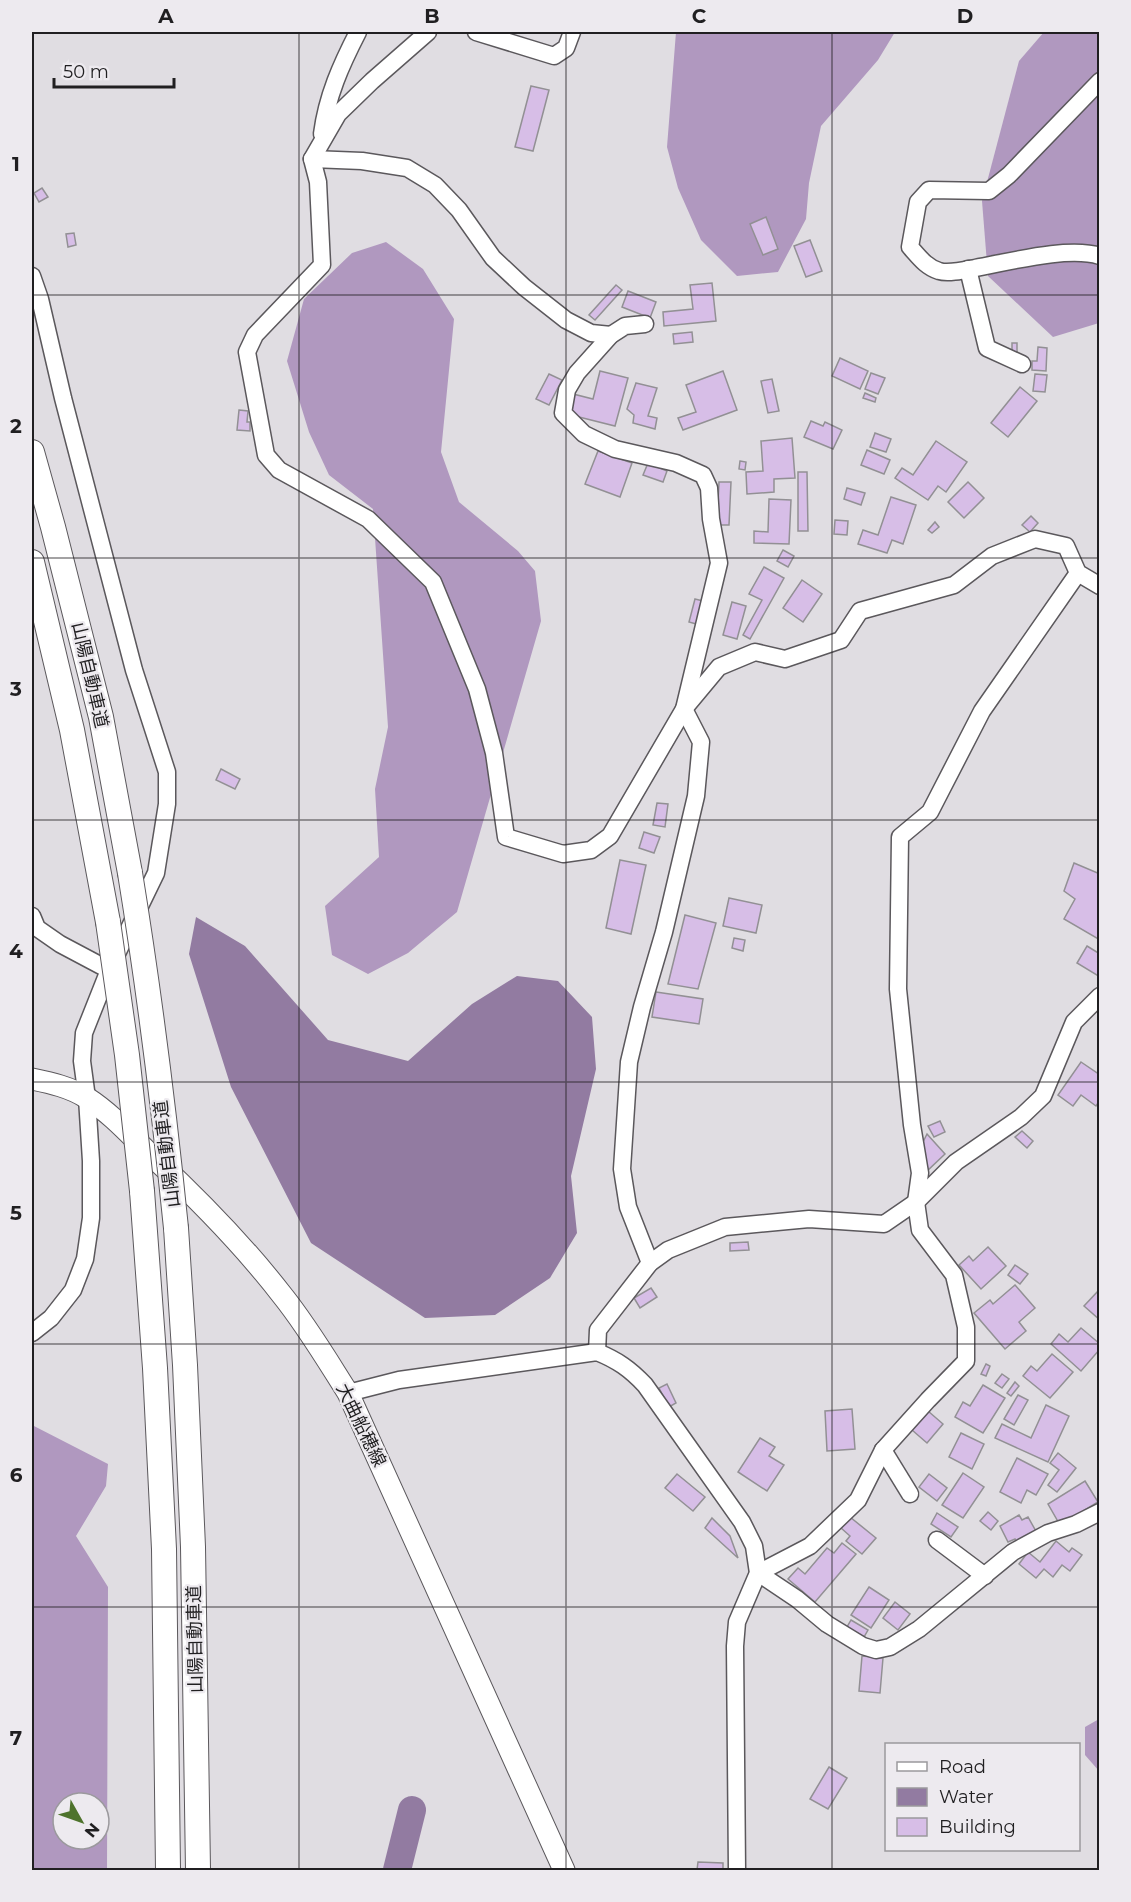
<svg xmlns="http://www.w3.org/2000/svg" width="1131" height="1902" font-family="Montserrat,'Noto Sans JP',sans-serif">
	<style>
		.forest { fill: #b098bf; fill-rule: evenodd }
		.water { fill: #927ba1 }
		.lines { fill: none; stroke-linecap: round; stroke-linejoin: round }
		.river { stroke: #927ba1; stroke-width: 28 }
		.building { fill: #d7bee7; stroke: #929094; stroke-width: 1.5 }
		.minor-casing { stroke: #5b585c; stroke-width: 19 }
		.major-casing { stroke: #5b585c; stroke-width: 23 }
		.highway-casing { stroke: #5b585c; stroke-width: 26 }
		.minor { stroke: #fff; stroke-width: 16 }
		.major { stroke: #fff; stroke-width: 21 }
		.highway { stroke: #fff; stroke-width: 24 }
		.highway-bridge-casing { stroke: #5b585c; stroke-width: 26; stroke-linecap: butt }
		.highway-bridge { stroke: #fff; stroke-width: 24 }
		.grid { fill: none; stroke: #201f21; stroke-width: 1.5; stroke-opacity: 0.55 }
		.labels { text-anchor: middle; stroke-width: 4.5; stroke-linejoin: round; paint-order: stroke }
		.street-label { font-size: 18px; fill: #201f21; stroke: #edeaef }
		.neatline { fill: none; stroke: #201f21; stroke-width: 2 }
		.grid-label { font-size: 20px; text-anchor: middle; font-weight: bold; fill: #201f21 }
	</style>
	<rect width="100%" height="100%" fill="#e0dde2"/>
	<g class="forest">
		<path d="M676,32h219l-17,28 -57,66 -12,57 -3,36 -28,53 -41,4 -36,-36 -23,-52 -11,-41z"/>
		<path d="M1044,32h55v291l-46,14 -65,-61 -6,-75 37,-140z"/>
		<path d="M386,242l37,27 31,50 -13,133 18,50 59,49 17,20 6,50 -84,291 -49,41 -40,21 -36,-19 -7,-49 54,-49 -4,-68 13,-62 -15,-218 -44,-34 -20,-43 -22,-71 17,-62 48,-46z"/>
		<path d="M32,1425l76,39 -2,22 -30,50 32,51 -1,283h-75zM63,1803h36v36h-36z"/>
		<path d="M1099,1719v52l-14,-16v-28z"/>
	</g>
	<path class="water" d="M196,917l49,29 83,94 80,21 64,-57 45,-28 41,5 34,36 4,52 -25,107 6,57 -27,45 -55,37 -70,3 -114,-75 -80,-156 -42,-133z"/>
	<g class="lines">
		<path class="river" d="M397,1870l15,-60"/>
	</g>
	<g class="building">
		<path d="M531,86l18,4 -16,61 -18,-4z"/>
		<path d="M42,188l6,9 -9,5 -5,-9z"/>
		<path d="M766,217l12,32 -15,6 -13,-31z"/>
		<path d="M74,233l2,12 -8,2 -2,-13z"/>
		<path d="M810,240l12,31 -16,6 -12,-31z"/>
		<path d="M712,283l4,38 -52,5 -1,-14 30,-3 -3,-24z"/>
		<path d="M616,285l6,5 -27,30 -6,-5z"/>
		<path d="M628,291l28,11 -6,16 -28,-11z"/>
		<path d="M692,332l1,10 -19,2 -1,-10z"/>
		<rect x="1012" y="343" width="5" height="10"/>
		<path d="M1038,347l9,1 -1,23 -14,-1v-9h5z"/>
		<path d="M840,358l28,13 -8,18 -28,-13z"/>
		<path d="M600,371l28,7 -13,48 -48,-12 6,-20 20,5z"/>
		<path d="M723,371l14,39 -54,20 -5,-12 18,-6 -10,-27z"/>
		<path d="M871,373l14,5 -7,16 -13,-5z"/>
		<path d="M549,374l13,6 -13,25 -13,-6z"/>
		<path d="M1035,374l12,1 -2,17 -12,-1z"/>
		<path d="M772,379l7,32 -11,2 -7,-32z"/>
		<path d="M636,383l21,5 -9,28 9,2 -2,11 -22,-6 1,-8 -7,-6z"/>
		<path d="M1020,387l17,14 -29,36 -17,-14z"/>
		<path d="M865,393l11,5 -1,4 -12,-4z"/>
		<path d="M239,410l9,1 -1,11h3v9l-13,-1z"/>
		<path d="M811,421l12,5 2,-4 17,8 -9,19 -29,-12z"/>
		<path d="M875,433l16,6 -5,13 -16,-5z"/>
		<path d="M792,438l3,40 -21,1v13l-27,2 -1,-22 17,-1 -2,-30z"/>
		<path d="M936,441l31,21 -21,30 -8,-6 -10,14 -33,-22 7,-10 11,7z"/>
		<path d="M867,450l23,10 -6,14 -23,-9z"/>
		<path d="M598,451l34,12 -12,34 -35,-13z"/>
		<path d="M740,461l6,1 -1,8 -6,-1z"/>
		<path d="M648,463l19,8 -4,11 -20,-7z"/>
		<path d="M798,472h9l1,59h-10z"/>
		<path d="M719,482h12l-2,43h-12z"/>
		<path d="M968,482l16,16 -20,20 -16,-16z"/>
		<path d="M847,488l18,5 -4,12 -17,-6z"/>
		<path d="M891,497l25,8 -13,39 -11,-4 -5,13 -29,-9 5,-14 15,5z"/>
		<path d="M769,499l22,1 -2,44 -35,-1v-12l14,1z"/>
		<path d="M1031,516l7,7 -8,9 -8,-7z"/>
		<path d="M835,520l13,1 -1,14 -13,-1z"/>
		<path d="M935,522l4,5 -7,6 -4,-3z"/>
		<path d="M783,550l11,6 -6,11 -11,-6z"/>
		<path d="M764,567l20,11 -34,61 -7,-4 19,-35 -13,-6z"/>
		<path d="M802,580l20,14 -19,28 -20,-14z"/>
		<path d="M695,599l12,3 -7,23 -11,-3z"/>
		<path d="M732,602l14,4 -9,33 -14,-4z"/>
		<path d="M221,769l19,10 -5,10 -19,-9z"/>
		<path d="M657,803l11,1 -3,23 -12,-2z"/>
		<path d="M644,832l16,5 -6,16 -15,-5z"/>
		<path d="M620,860l26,5 -15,69 -25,-6z"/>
		<path d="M1074,863l26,11v66l-36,-21 11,-20 -11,-8z"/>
		<path d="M729,898l33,7 -6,28 -33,-7z"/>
		<path d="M685,915l31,8 -18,66 -30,-5z"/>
		<path d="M734,938l11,2 -2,11 -11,-3z"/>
		<path d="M1087,946l13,8v23l-23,-14z"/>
		<path d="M656,992l47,7 -4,25 -47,-7z"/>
		<path d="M1081,1062l19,13v25l-4,6 -15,-11 -8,11 -15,-11z"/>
		<path d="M940,1121l5,11 -11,5 -6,-11z"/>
		<path d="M1022,1131l11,10 -6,7 -12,-11z"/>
		<path d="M927,1134l18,20 -18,17 -7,-23z"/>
		<path d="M748,1242l1,8 -19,1v-8z"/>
		<path d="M988,1247l18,19 -25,23 -22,-24 10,-9 4,5z"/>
		<path d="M1015,1265l13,9 -8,10 -12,-9z"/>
		<path d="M1015,1285l20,23 -16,14 7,9 -21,18 -31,-36 16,-13 3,4z"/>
		<path d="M651,1288l6,9 -17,11 -6,-10z"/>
		<path d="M1100,1289v31l-16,-14z"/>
		<path d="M1081,1328l19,16v5l-19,22 -30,-27 8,-10 9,8z"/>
		<path d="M1052,1354l21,18 -23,26 -27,-22 8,-10 6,5z"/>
		<path d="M986,1364l4,2 -4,10 -5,-2z"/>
		<path d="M1002,1374l7,5 -7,9 -7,-5z"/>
		<path d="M1015,1382l4,4 -8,10 -4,-3z"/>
		<path d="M667,1384l9,19 -7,4 -10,-19z"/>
		<path d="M983,1385l22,13 -22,35 -28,-16 8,-15 7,4z"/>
		<path d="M1018,1395l10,5 -14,25 -10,-6z"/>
		<path d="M1046,1405l23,11 -21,46 -53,-24 7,-14 29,14z"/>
		<path d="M852,1409l3,40 -28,2 -2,-40z"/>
		<path d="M928,1411l15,13 -16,19 -15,-13z"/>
		<path d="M961,1433l23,11 -12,25 -23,-12z"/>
		<path d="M760,1438l15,9 -6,9 15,9 -17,26 -29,-19z"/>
		<path d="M1058,1453l18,15 -19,24 -9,-7 11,-15 -9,-7z"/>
		<path d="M1017,1458l31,16 -12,21 -9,-5 -6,13 -21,-11z"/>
		<path d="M963,1473l21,14 -21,31 -21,-13z"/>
		<path d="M677,1474l28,23 -12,14 -28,-23z"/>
		<path d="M929,1474l18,14 -10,13 -18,-14z"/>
		<path d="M1085,1481l13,21 -38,23 -12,-21z"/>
		<path d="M988,1512l10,9 -7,9 -11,-9z"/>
		<path d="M937,1513l21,14 -7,10 -20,-13z"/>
		<path d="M1019,1515l3,5 6,-3 9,16 -20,11 -2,-5 -7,3 -8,-16z"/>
		<path d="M850,1517l26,21 -14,16 -16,-13 4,-5 -9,-8z"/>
		<path d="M712,1518l18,18 8,22 -33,-30z"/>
		<path d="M1056,1541l13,11 3,-4 10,7 -12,16 -8,-6 -9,12 -9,-8 -8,9 -17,-14 9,-12 12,10z"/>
		<path d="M842,1543l14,11 -41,48 -27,-23 10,-11 7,6 22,-26 7,5z"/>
		<path d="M869,1587l20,13 -18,28 -20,-13z"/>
		<path d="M895,1602l15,12 -12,16 -15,-12z"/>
		<path d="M851,1620l17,10 -4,7 -17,-10z"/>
		<path d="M862,1656l21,2 -3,35 -21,-2z"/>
		<path d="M829,1767l18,11 -19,31 -18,-10z"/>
		<path d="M698,1862l25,1v7h-26z"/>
	</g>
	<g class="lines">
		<g class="minor-casing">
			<g id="minor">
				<path d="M428,32l-56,49 -34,33 -26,45 6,23 4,83 -67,70 -8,17 19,103 13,15 89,49 65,63 44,107 17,64 12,84 57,17 28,-4 19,-14 74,-127 35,-42 36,-15 30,7 56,-19 19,-29 94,-26 38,-29 43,-17 31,7 12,27 22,13"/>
				<path d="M476,32l78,24 12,-8 6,-16"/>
				<path d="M1100,81l-91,94 -20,16 -60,-1 -11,12 -8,45c9,10 16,20 29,24 9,3 26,-1 36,-3 34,-6 93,-22 125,-12"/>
				<path d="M322,134c5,-38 19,-69 36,-102"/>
				<path d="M312,159l50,2 45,7 28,17 24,25 34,48 31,29 42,33 25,13 20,2"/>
				<path d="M968,269l19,79 35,16"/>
				<path d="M32,276l8,23 23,99 71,272 33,102v32l-11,69 -47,97 -25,63 -2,28 5,37 4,63v57l-6,41 -12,31 -22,28 -19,15"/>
				<path d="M645,324l-20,2 -14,9 -34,38 -10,17 -4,23 21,21 31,15 61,14 27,12 6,13 2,31 8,44 -35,146 17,33 -5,54 -32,136 -22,75 -13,55 -7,107 6,38 22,56"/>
				<path d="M32,916l5,12 23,16 49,26"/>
				<path d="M597,1352l1,-22 52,-67 18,-13 57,-23 84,-8 75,5 32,-22 40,-40 65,-45 22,-21 31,-74 26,-26"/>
				<path d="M348,1393l51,-13 198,-28c20,8 33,17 48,33l97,137 12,24 4,27 -21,49 -2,24 2,224"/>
				<path d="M883,1450l27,44"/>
				<path d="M937,1540l48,36"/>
				<path d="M758,1573l52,-27 48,-46 25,-50 45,-50 38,-39v-34l-12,-52 -34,-45 -4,-28 4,-29 -8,-48 -14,-136 2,-152 30,-25 52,-101 96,-138"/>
				<path d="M758,1573l39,26 30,25 36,22 13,4 14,-3 29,-18 94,-77 35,-19 28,-9 24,-12"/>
			</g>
		</g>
		<g class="major-casing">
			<path id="major" d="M32,1079c19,4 38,8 55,19 25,16 46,40 68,61 45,42 89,87 127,136 25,31 45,65 66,98l216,477"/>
		</g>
		<g class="highway-casing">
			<g id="highway">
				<path d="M32,452l21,75 48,190 29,156"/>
				<path d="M32,562l40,168 36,192"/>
				<path d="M142,1191l13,177 9,181 4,321"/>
				<path d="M176,1228l9,137 8,182 5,323"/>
			</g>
		</g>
		<use href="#minor" class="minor"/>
		<use href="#major" class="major"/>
		<use href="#highway" class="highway"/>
		<g class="highway-bridge-casing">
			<g id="highway-bridge">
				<path d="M130,873c19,117 34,236 46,355"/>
				<path d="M108,922l19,133 15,136"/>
			</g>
		</g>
		<use href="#highway-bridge" class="highway-bridge"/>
	</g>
	<path class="grid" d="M299,32v1838M566,32v1838M832,32v1838M32,295h1068M32,558h1068M32,820h1068M32,1082h1068M32,1344h1068M32,1607h1068"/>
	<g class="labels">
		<g class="street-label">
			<text transform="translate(90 675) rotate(77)" y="6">山陽自動車道</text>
			<text transform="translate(167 1154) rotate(-97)" y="6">山陽自動車道</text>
			<text transform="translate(361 1425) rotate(64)" y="6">大曲船穂線</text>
			<text transform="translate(195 1639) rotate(-91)" y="6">山陽自動車道</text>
		</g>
	</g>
	<rect width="1131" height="1902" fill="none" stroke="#edeaef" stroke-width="66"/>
	<rect x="885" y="1743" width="195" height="108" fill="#edeaef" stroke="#9b999d" stroke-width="1.5"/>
	<rect x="897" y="1762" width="30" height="9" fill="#ffffff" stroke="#9b999d" stroke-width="1.5"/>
	<text x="939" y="1773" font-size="18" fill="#201f21">Road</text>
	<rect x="897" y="1788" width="30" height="18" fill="#927ba1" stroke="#9b999d" stroke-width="1.5"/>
	<text x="939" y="1803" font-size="18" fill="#201f21">Water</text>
	<rect x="897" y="1818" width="30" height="18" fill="#d7bee7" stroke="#9b999d" stroke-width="1.5"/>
	<text x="939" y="1833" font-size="18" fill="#201f21">Building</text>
	<g transform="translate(81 1821) rotate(130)"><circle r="28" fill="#edeaef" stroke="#9b999d" stroke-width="1.5"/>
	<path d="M0-4.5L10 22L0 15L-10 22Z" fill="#4e732c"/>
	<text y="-9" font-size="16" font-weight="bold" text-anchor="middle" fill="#201f21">N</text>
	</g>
	<path d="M54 78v9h120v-9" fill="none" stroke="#201f21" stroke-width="3"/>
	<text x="63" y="78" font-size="18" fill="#201f21" stroke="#edeaef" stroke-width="4.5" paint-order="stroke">50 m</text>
	<rect x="33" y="33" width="1065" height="1836" class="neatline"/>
	<g class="grid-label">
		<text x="166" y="23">A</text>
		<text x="432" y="23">B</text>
		<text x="699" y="23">C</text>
		<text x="965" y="23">D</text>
		<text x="16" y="171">1</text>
		<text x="16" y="433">2</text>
		<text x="16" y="696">3</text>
		<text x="16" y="958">4</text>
		<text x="16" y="1220">5</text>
		<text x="16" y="1482">6</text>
		<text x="16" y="1745">7</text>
	</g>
</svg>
